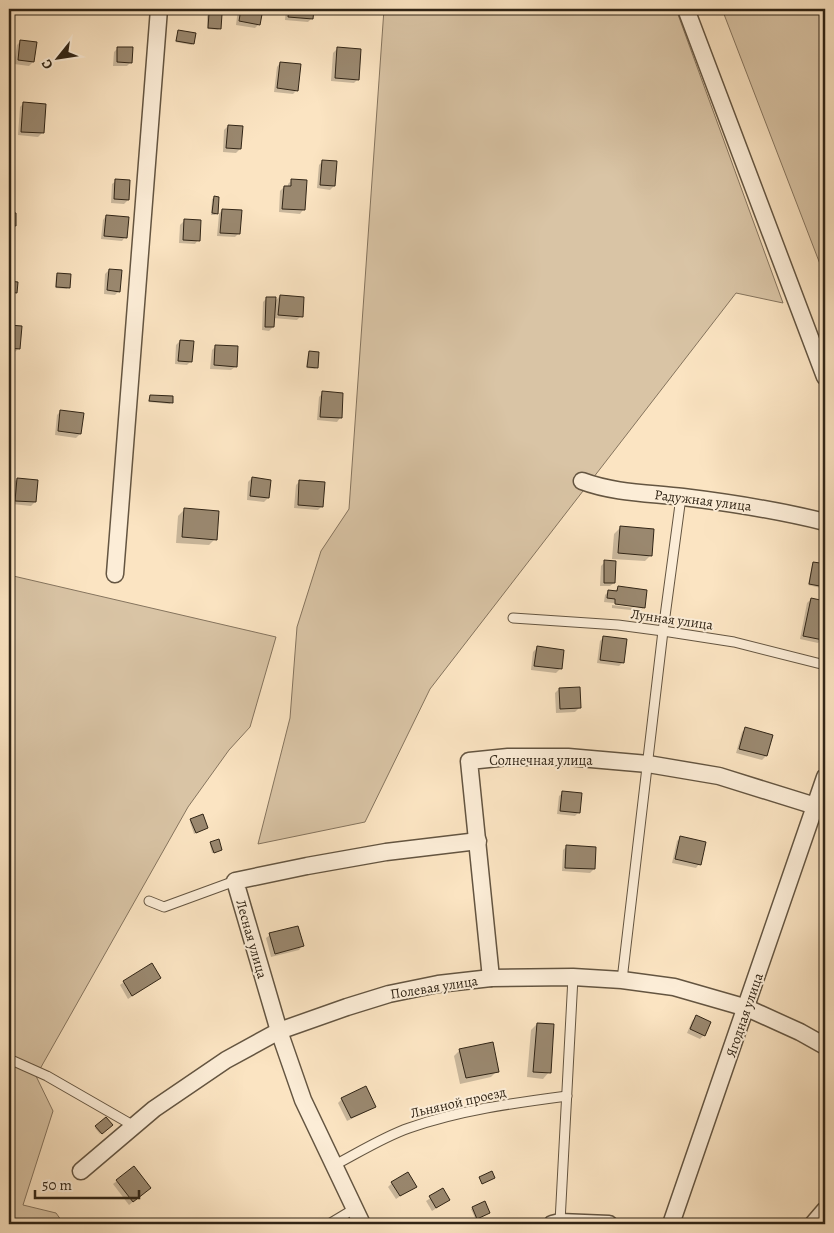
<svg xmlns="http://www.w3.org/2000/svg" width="834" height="1233" font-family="Alegreya,serif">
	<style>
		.green { fill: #d9c4a5; stroke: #85745e }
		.shadow { fill: #0003 }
		.building { fill: #9a886f; stroke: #312516 }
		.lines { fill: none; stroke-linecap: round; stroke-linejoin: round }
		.service-casing { stroke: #645541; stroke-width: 11 }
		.minor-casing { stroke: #645541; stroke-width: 19 }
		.service { stroke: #fcedd7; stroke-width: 9 }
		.minor { stroke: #fcedd7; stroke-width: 16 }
		.labels { text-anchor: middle; stroke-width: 4; stroke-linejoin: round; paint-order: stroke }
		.street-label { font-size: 14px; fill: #312516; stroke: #fcedd7 }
	</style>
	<rect width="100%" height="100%" fill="#fbe4c2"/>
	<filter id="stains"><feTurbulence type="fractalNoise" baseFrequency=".004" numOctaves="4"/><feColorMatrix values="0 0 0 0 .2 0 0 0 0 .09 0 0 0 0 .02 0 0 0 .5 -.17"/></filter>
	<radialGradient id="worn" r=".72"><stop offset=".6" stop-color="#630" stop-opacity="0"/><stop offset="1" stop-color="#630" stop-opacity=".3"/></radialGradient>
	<g class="green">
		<path d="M384,9h292l107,294 -47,-10 -306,396 -65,133 -107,22 32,-126 7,-91 24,-76 28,-42z"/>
		<path d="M722,9h103v268z"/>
		<path d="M9,575l267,62 -26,90 -21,23 -41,57 -152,269 17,35 -30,94 33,8 8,11h-55z"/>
	</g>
	<g class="shadow">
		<path d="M238,9h23l-2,15 -4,4 -19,-3z"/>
		<path d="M286,9h27l-1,9 -4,4 -23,-2z"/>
		<path d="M209,14l11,14 -2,2 -11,-1v-13z"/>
		<path d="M179,31l14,12 -1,2 -17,-3z"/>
		<path d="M21,41l12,21 -4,4 -15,-2 3,-19z"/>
		<path d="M118,48l13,14 -4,4h-14l1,-14z"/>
		<path d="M337,49l21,30 -4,4 -23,-2 2,-28z"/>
		<path d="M280,63l17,27 -4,4 -19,-2 3,-25z"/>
		<path d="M24,103l18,30 -4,4 -20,-2 2,-28z"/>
		<path d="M228,126l12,23 -4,4 -13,-1 1,-22z"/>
		<path d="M323,161l11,25 -4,4 -13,-2 2,-23z"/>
		<path d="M292,180l11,30 -3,4 -21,-2 1,-21 4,-4h4v-3z"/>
		<path d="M116,181l12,19 -4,4 -13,-1 1,-19z"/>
		<path d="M214,198l3,15 -2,2h-4l1,-16z"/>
		<path d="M222,210l17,23 -4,4 -18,-1 2,-22z"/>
		<path d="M9,214h6l-1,11 -4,4h-1z"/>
		<path d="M106,216l19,21 -3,4 -21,-2 2,-19z"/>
		<path d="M184,221l14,19 -3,4 -16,-1 1,-18z"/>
		<path d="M109,270l10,21 -4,4 -11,-1 1,-20z"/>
		<path d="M58,274l10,13 -1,2 -12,-1 1,-12z"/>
		<path d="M9,283h8l-1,9 -4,4h-3z"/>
		<path d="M280,296l21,20 -4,4 -24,-2v9l-4,4 -7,-1 1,-28 4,-4 7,4z"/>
		<path d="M9,327l12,1 -2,20 -4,4h-6z"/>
		<path d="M180,341l11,20 -4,4 -12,-1 1,-19z"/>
		<path d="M216,346l19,21 -4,3 -21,-1 2,-19z"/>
		<path d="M309,352l8,15 -2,2 -9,-1 2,-14z"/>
		<path d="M323,393l17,25 -3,4 -20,-2 2,-23z"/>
		<path d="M150,396l21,6 -1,2 -22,-2z"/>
		<path d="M61,411l19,23 -4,4 -21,-3 2,-20z"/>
		<path d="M252,478l16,20 -4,4 -17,-2 1,-18z"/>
		<path d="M17,479l18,23 -4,4 -19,-2 1,-21z"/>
		<path d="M300,481l22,25 -4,4 -24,-2 2,-23z"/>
		<path d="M184,510l31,29 -6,6 -33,-2 2,-27z"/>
		<path d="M620,528l31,27 -6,6 -33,-2 2,-25z"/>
		<path d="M821,560l4,1v28l-17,-4 4,-20 2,-2 5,1z"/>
		<path d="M605,562l9,21 -4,3h-10l1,-20z"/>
		<path d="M618,588l26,19 -4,4 -28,-3v-3l30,4v-3l-38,-4 1,-7 4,-4 5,1z"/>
		<path d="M811,599l14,3v20l-3,17 -4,4 -18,-4 7,-36z"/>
		<path d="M603,638l20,24 -4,4 -22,-3 3,-22z"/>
		<path d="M537,648l26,3 -3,18 -4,4 -25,-3 2,-18z"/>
		<path d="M559,689l20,19 -4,4 -19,1 -1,-20z"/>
		<path d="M746,728l20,28 -4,4 -26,-7 6,-21z"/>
		<path d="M563,793l16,19 -4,4 -18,-2 2,-18z"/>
		<path d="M191,820l16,8 -13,6 -4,-12z"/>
		<path d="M681,837l18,27 -3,4 -24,-5 5,-22z"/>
		<path d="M211,843l10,7 -9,3 -2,-8z"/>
		<path d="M567,846l27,23 -4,4 -28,-2 1,-21z"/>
		<path d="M270,935l32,11 -3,4 -28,7 -5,-19z"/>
		<path d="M160,978l-32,21 -8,-14 4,-3z"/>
		<path d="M696,1017l8,18 -4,4 -13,-6 5,-12z"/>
		<path d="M537,1024l12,48 -6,7 -16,-2 4,-47z"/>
		<path d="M460,1050l37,21 -6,6 -31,7 -6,-28z"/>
		<path d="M342,1099l32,7 -4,4 -23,11 -9,-18z"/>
		<path d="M106,1119l5,6 -11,9 -5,-6z"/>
		<path d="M117,1181l33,7 -21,17 -16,-21z"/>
		<path d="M392,1183l23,3 -19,13 -8,-12z"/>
		<path d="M443,1190l6,10 -17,11 -6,-10z"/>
		<path d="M473,1208l16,5 -13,7 -5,-11z"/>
	</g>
	<g class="building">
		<path d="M241,9h22l-3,16 -21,-4z"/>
		<path d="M289,9h25l-1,10 -25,-2z"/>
		<path d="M209,13l13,1 -1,15 -13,-1z"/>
		<path d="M178,30l18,3 -2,11 -18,-3z"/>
		<path d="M20,40l17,2 -3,20 -16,-2z"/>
		<path d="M117,47h16l-1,16 -15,-1z"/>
		<path d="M337,47l24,2 -2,31 -24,-2z"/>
		<path d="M280,62l21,2 -3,27 -21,-3z"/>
		<path d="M23,102l23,2 -2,29 -23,-1z"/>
		<path d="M228,125l15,1 -2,23 -15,-1z"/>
		<path d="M322,160l15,1 -2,25 -15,-1z"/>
		<path d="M115,179l15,1 -1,20 -15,-1z"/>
		<path d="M291,179l16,1 -2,30 -23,-1 2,-23h7z"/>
		<path d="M214,196l5,1 -1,17 -6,-1z"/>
		<path d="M222,209l20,1 -2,24 -20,-1z"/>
		<path d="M9,212l7,1v13l-7,-1z"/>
		<path d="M106,215l23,2 -2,21 -23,-2z"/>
		<path d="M184,219l17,1 -1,21 -17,-1z"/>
		<path d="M109,269l13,1 -2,22 -13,-2z"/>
		<path d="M57,273l14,1 -1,14 -14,-1z"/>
		<path d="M9,281l9,1 -1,11 -8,-1z"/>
		<path d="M280,295l24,2 -1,20 -25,-2z"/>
		<path d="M266,297h10l-2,30h-9z"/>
		<path d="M9,325l13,1 -2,23 -11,-1z"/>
		<path d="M180,340l14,1 -2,21 -14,-1z"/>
		<path d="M215,345l23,1 -1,21 -23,-2z"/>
		<path d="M309,351l10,1 -1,16 -11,-1z"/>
		<path d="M9,385h4l-2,28h-2z"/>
		<path d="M322,391l21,2 -1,25 -22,-1z"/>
		<path d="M150,395l23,1v7l-24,-2z"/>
		<path d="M60,410l24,3 -3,21 -23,-3z"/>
		<path d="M252,477l19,3 -2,18 -19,-2z"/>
		<path d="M17,478l21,2 -2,22 -21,-1z"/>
		<path d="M299,480l26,2 -2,25 -25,-2z"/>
		<path d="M184,508l35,3 -2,29 -35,-3z"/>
		<path d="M620,526l34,3 -2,27 -34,-3z"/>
		<path d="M821,559l4,1v27l-16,-3 4,-22 7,1z"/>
		<path d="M604,560l12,1 -1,22h-11z"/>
		<path d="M618,586l29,4 -2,18 -30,-4v-5l-8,-1 1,-8 9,1z"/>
		<path d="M811,598l14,3v27l-2,12 -20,-4z"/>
		<path d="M603,636l24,3 -3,24 -24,-3z"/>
		<path d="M537,646l27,4 -2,19 -28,-3z"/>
		<path d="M580,687l1,21 -21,1 -1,-21z"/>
		<path d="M745,727l28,8 -6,21 -28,-7z"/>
		<path d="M562,791l20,2 -2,20 -20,-2z"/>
		<path d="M203,814l5,14 -12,5 -6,-14z"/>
		<path d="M680,836l26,6 -5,23 -26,-6z"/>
		<path d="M219,839l3,11 -8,3 -4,-11z"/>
		<path d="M566,845l30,2 -1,22 -30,-1z"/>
		<path d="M298,926l6,20 -29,8 -6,-21z"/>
		<path d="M152,963l9,15 -29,18 -9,-15z"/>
		<path d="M696,1015l15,7 -6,14 -15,-7z"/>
		<path d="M537,1023l17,1 -3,49 -18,-1z"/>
		<path d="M493,1042l6,30 -33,6 -7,-29z"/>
		<path d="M366,1086l10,21 -25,11 -10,-20z"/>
		<path d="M106,1117l7,8 -11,9 -7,-8z"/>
		<path d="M134,1166l17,22 -18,14 -17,-22z"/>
		<path d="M492,1171l3,7 -13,6 -3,-7z"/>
		<path d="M408,1172l9,15 -17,9 -9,-14z"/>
		<path d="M443,1188l7,12 -14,8 -7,-12z"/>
		<path d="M485,1201l5,12 -13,6 -5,-12z"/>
	</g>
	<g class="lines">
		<g class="service-casing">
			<g id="service">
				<path d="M513,618l105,7 45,6 71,11 91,23"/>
				<path d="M149,901l15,6 71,-26"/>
				<path d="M622,980l41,-349 18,-134"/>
				<path d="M9,1059l38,17 87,50"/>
				<path d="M333,1166c25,-13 50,-29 76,-38 51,-18 105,-25 158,-32"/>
				<path d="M560,1222l13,-245"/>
				<path d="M329,1224l25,-15"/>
			</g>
		</g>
		<g class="minor-casing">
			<g id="minor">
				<path d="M686,9l139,368"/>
				<path d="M582,481c32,12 67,12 101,16 49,6 94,13 142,25"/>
				<path d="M115,574l44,-565"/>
				<path d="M491,978l-22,-217 39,-4h60l80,7 71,12 106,33"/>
				<path d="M81,1171l73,-62 72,-49 53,-29 68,-24 42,-13 49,-10 53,-6 82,-1 49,3 52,7 73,21 53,24 25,14"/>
				<path d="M362,1224l-59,-124 -24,-69 -44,-150 72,-15 79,-14 92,-11"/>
				<path d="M552,1224l8,-2 49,2"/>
				<path d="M671,1224l154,-447"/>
				<path d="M813,1224l12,-14"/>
			</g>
		</g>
		<use href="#service" class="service"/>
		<use href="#minor" class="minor"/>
	</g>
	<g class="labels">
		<g class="street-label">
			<text transform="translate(703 500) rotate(7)" y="5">Радужная улица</text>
			<text transform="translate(672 619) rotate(8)" y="5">Лунная улица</text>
			<text x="541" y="765">Солнечная улица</text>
			<text transform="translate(252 939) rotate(74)" y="5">Лесная улица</text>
			<text transform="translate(434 987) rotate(-9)" y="5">Полевая улица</text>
			<text transform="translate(744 1015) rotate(-71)" y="5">Ягодная улица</text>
			<text transform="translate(458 1102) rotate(-13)" y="5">Льняной проезд</text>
		</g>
	</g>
	<rect width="834" height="1233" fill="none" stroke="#fbe4c2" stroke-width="30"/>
	<rect x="10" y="10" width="814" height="1213" fill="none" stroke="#312516" stroke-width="2.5"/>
	<rect x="15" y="15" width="804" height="1203" fill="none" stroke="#312516"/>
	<g transform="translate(58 58) rotate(240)" stroke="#fcedd7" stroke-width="4" paint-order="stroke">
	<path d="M0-4L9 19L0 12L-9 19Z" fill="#312516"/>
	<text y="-8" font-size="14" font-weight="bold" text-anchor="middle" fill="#312516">С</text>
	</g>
	<path d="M35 1190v8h104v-8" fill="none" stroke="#312516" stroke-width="2.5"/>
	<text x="42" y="1190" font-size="15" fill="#312516" stroke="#fcedd7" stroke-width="4" paint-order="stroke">50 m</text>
	<rect width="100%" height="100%" filter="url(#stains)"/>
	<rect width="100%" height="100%" fill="url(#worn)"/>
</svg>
